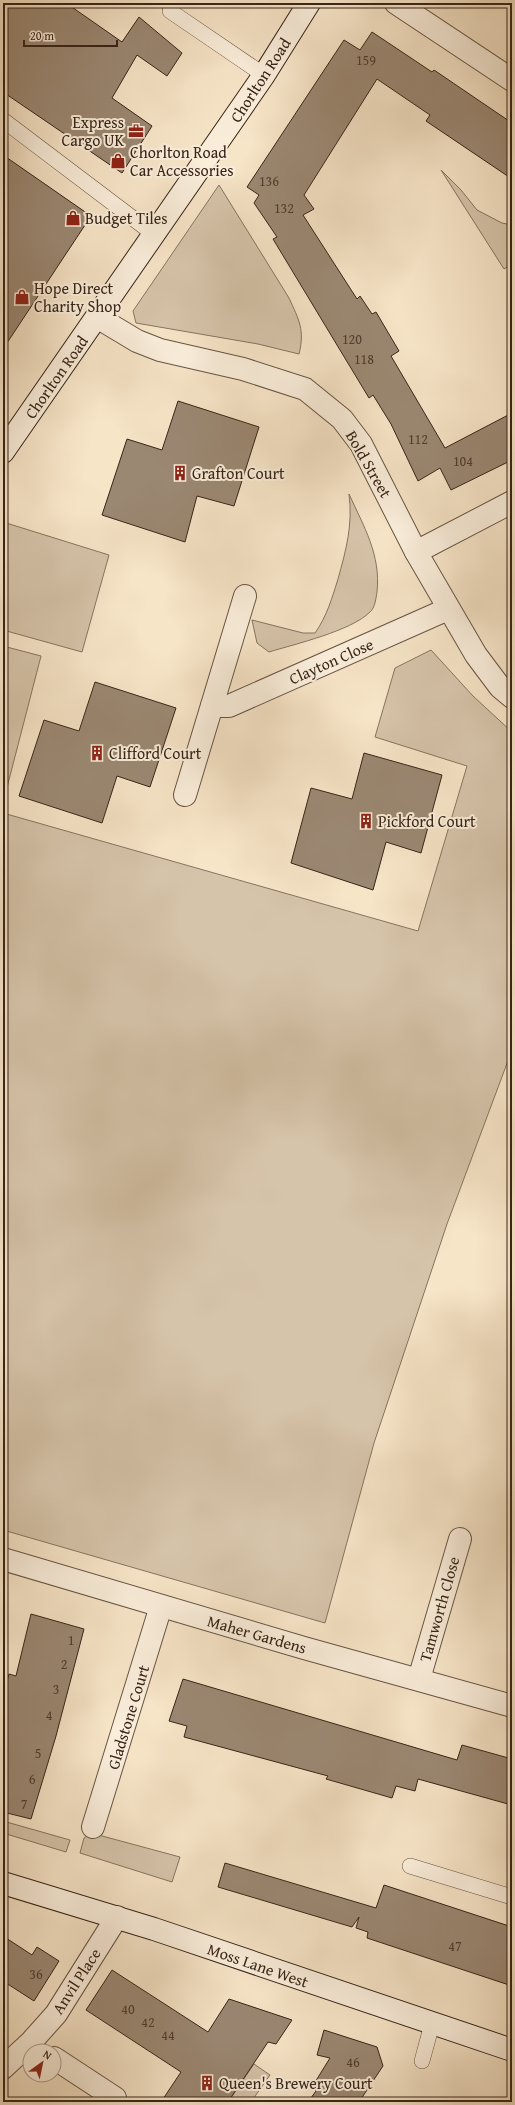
<svg xmlns="http://www.w3.org/2000/svg" width="515" height="2105" font-family="'Gentium Book Plus',serif">
	<style>
		.green { fill: #d6c4aa; stroke: #867460 }
		.building { fill: #9b8873; stroke: #372417 }
		.lines { fill: none; stroke-linecap: round; stroke-linejoin: round }
		.service-casing { stroke: #675443; stroke-width: 16 }
		.minor-casing { stroke: #675443; stroke-width: 24 }
		.tertiary-casing { stroke: #675443; stroke-width: 24 }
		.secondary-casing { stroke: #372417; stroke-width: 24 }
		.service { stroke: #faeedb; stroke-width: 15 }
		.minor { stroke: #faeedb; stroke-width: 22 }
		.tertiary { stroke: #faeedb; stroke-width: 22 }
		.secondary { stroke: #faeedb; stroke-width: 22 }
		.labels { text-anchor: middle; stroke-width: 4; stroke-linejoin: round; paint-order: stroke }
		.number-label { font-size: 14px; fill: #503d2e }
		.street-label { font-size: 16px; fill: #372417; stroke: #faeedb }
		.poi-label { font-size: 16px; fill: #372417; stroke: #faeedb; text-anchor: start }
	</style>
	<rect width="100%" height="100%" fill="#f7e5c8"/>
	<filter id="stains"><feTurbulence type="fractalNoise" baseFrequency=".005" numOctaves="4"/><feColorMatrix values="0 0 0 0 .2 0 0 0 0 .09 0 0 0 0 .02 0 0 0 .5 -.17"/></filter>
	<radialGradient id="worn" r=".72"><stop offset=".6" stop-color="#630" stop-opacity="0"/><stop offset="1" stop-color="#630" stop-opacity=".3"/></radialGradient>
	<g class="green">
		<path d="M441,170l20,20 16,20 25,13 10,2v39l-8,5z"/>
		<path d="M219,185l70,113c10,22 16,32 10,56l-41,-10 -122,-21 -3,-12z"/>
		<path d="M349,494c15,33 32,61 28,98 -1,6 -2,16 -7,20 -19,19 -75,32 -101,40l-12,-9 -5,-23 51,13h12c12,-17 17,-35 23,-54 8,-29 15,-54 11,-85z"/>
		<path d="M3,522l106,33 -27,97 -79,-22z"/>
		<path d="M3,646l38,10 -38,147z"/>
		<path d="M431,650l42,46 39,36v318l-65,174 -73,219 -49,180 -322,-93v-717l415,118 49,-165 -92,-29 20,-69z"/>
		<path d="M3,1821l67,19 -4,12 -63,-19z"/>
		<path d="M91,1833l89,24 -8,25 -92,-29 4,-15z"/>
		<path d="M254,2064l16,11 -19,27h-23z"/>
	</g>
	<g class="building">
		<path d="M3,3h63l56,39 17,-25 43,36 -15,23 -30,-21 -25,43 40,28 -30,47 -119,-81z"/>
		<path d="M372,32l60,40 2,-2 78,53v56l-86,-58 4,-6 -53,-36 -73,116 10,14 -11,6 54,84 3,-3 12,18 4,-2 23,39 -8,5 54,92 67,-35v47l-61,30 -11,-22 -22,13 -27,-57 -18,-29 -4,3 -96,-159 4,-2 -23,-34 5,-8 -12,-8 97,-147 16,10z"/>
		<path d="M3,155l88,61 -88,133z"/>
		<path d="M178,401l81,26 -25,79 -37,-10 -12,46 -83,-27 25,-76 35,11z"/>
		<path d="M95,682l81,26 -26,79 -33,-11 -15,47 -83,-27 25,-76 35,11z"/>
		<path d="M364,753l78,22 -21,78 -35,-11 -13,48 -82,-27 20,-75 41,11z"/>
		<path d="M31,1614l53,15 -28,107 -25,83 -28,-7v-116l6,-22 7,2z"/>
		<path d="M183,1679l274,81 5,-15 50,14v31l-4,14 -90,-25 -3,12 -19,-5 -4,12 -66,-19 2,-3 -144,-39 3,-11 -18,-5z"/>
		<path d="M225,1863l151,45 8,-23 128,42v59l-145,-48 1,-6 -12,-4 3,-11 -7,10 -134,-40z"/>
		<path d="M3,1936l29,19 5,-8 22,14 -25,40 -31,-20z"/>
		<path d="M112,1970l96,62 21,-33 63,21 -16,24 -8,-2 -40,60h-67l20,-30 -95,-62z"/>
		<path d="M324,2030l53,17 6,19 -24,36h-51l8,-11 -4,-4 18,-29 -13,-3z"/>
	</g>
	<g class="lines">
		<g class="service-casing">
			<g id="service">
				<path d="M170,11l94,64"/>
				<path d="M3,120l152,115"/>
				<path d="M410,1866l102,31"/>
				<path d="M422,2061l10,-37"/>
			</g>
		</g>
		<g class="minor-casing">
			<g id="minor">
				<path d="M396,3l116,77"/>
				<path d="M416,552l96,-50"/>
				<path d="M212,706h17l219,-97"/>
				<path d="M185,795l60,-199"/>
				<path d="M3,1559l301,89 208,58"/>
				<path d="M419,1679l41,-140"/>
				<path d="M93,1827l68,-221"/>
				<path d="M54,2058l61,40"/>
				<path d="M3,2068l28,-26 25,-28 61,-97"/>
			</g>
		</g>
		<g class="tertiary-casing">
			<path id="tertiary" d="M97,317l40,24 23,9 83,19 62,20 37,30 19,25 55,108 60,103 24,32 12,10"/>
		</g>
		<g class="secondary-casing">
			<g id="secondary">
				<path d="M3,452l261,-377 45,-72"/>
				<path d="M3,1883l151,46 358,121"/>
			</g>
		</g>
		<use href="#service" class="service"/>
		<use href="#minor" class="minor"/>
		<use href="#tertiary" class="tertiary"/>
		<use href="#secondary" class="secondary"/>
	</g>
	<defs>
		<g id="office-bare" transform="scale(1.2)"><path d="M-6-3h4V-5.5h4V-3h4V5H-6ZM-1-4.5V-3h2v-1.5ZM-6 0V1H6V0Z" fill="#8f2418" stroke="#faeedb" stroke-width="2.5" paint-order="stroke"/></g>
		<g id="shop-bare" transform="scale(1.2)"><path d="M-5-2.5h2.3a2.7 3.5 0 0 1 5.4 0H5L5.5 6h-11ZM-1.5-2.5h3a1.5 2.3 0 0 0-3 0Z" fill="#8f2418" stroke="#faeedb" stroke-width="2.5" paint-order="stroke"/></g>
		<g id="building-bare" transform="scale(1.2)"><path d="M-4-6H4V6H1V3H-1V6H-4ZM-2.5-4.3h1.7v1.8h-1.7ZM.8-4.3h1.7v1.8H.8ZM-2.5-1h1.7V.8h-1.7ZM.8-1h1.7V.8H.8Z" fill="#8f2418" stroke="#faeedb" stroke-width="2.5" paint-order="stroke"/></g>
	</defs>
	<g fill-rule="evenodd">
		<use href="#office-bare" x="136" y="131"/>
		<use href="#shop-bare" x="118" y="161"/>
		<use href="#shop-bare" x="73" y="218"/>
		<use href="#shop-bare" x="22" y="297"/>
		<use href="#building-bare" x="180" y="473"/>
		<use href="#building-bare" x="97" y="753"/>
		<use href="#building-bare" x="366" y="821"/>
		<use href="#building-bare" x="207" y="2083"/>
	</g>
	<g class="labels">
		<g class="number-label">
			<text x="366" y="65">159</text>
			<text x="269" y="186">136</text>
			<text x="284" y="213">132</text>
			<text x="352" y="344">120</text>
			<text x="364" y="364">118</text>
			<text x="418" y="444">112</text>
			<text x="463" y="466">104</text>
			<text x="71" y="1645">1</text>
			<text x="64" y="1669">2</text>
			<text x="56" y="1694">3</text>
			<text x="49" y="1720">4</text>
			<text x="38" y="1758">5</text>
			<text x="32" y="1784">6</text>
			<text x="24" y="1809">7</text>
			<text x="455" y="1951">47</text>
			<text x="36" y="1979">36</text>
			<text x="128" y="2014">40</text>
			<text x="148" y="2027">42</text>
			<text x="168" y="2040">44</text>
			<text x="353" y="2067">46</text>
		</g>
		<g class="street-label">
			<text transform="translate(260 80) rotate(-57)" y="6">Chorlton Road</text>
			<text transform="translate(56 377) rotate(-55)" y="6">Chorlton Road</text>
			<text transform="translate(369 464) rotate(60)" y="6">Bold Street</text>
			<text transform="translate(331 661) rotate(-24)" y="6">Clayton Close</text>
			<text transform="translate(439 1609) rotate(-74)" y="6">Tamworth Close</text>
			<text transform="translate(257 1634) rotate(16)" y="6">Maher Gardens</text>
			<text transform="translate(128 1717) rotate(-73)" y="6">Gladstone Court</text>
			<text transform="translate(258 1965) rotate(19)" y="6">Moss Lane West</text>
			<text transform="translate(76 1981) rotate(-57)" y="6">Anvil Place</text>
		</g>
		<g class="poi-label">
			<text x="124" y="128" text-anchor="end">Express<tspan x="124" dy="18">Cargo UK</tspan></text>
			<text x="130" y="158">Chorlton Road<tspan x="130" dy="18">Car Accessories</tspan></text>
			<text x="85" y="224">Budget Tiles</text>
			<text x="34" y="294">Hope Direct<tspan x="34" dy="18">Charity Shop</tspan></text>
			<text x="192" y="479">Grafton Court</text>
			<text x="109" y="759">Clifford Court</text>
			<text x="378" y="827">Pickford Court</text>
			<text x="219" y="2089">Queen's Brewery Court</text>
		</g>
	</g>
	<rect width="515" height="2105" fill="none" stroke="#f7e5c8" stroke-width="16"/>
	<rect x="4" y="4" width="507" height="2097" fill="none" stroke="#372417" stroke-width="2"/>
	<rect x="8" y="8" width="499" height="2089" fill="none" stroke="#372417"/>
	<g transform="translate(42 2063) rotate(33)"><circle r="19" fill="#faeedb" stroke="#ac9d8d"/>
	<path d="M0-3L7 15L0 10L-7 15Z" fill="#8f2418"/>
	<text y="-6" font-size="11" font-weight="bold" text-anchor="middle" fill="#372417">N</text>
	</g>
	<path d="M24 40v6h93v-6" fill="none" stroke="#372417" stroke-width="2"/>
	<text x="30" y="40" font-size="12" fill="#372417" stroke="#faeedb" stroke-width="3" paint-order="stroke">20 m</text>
	<rect width="100%" height="100%" filter="url(#stains)"/>
	<rect width="100%" height="100%" fill="url(#worn)"/>
</svg>
